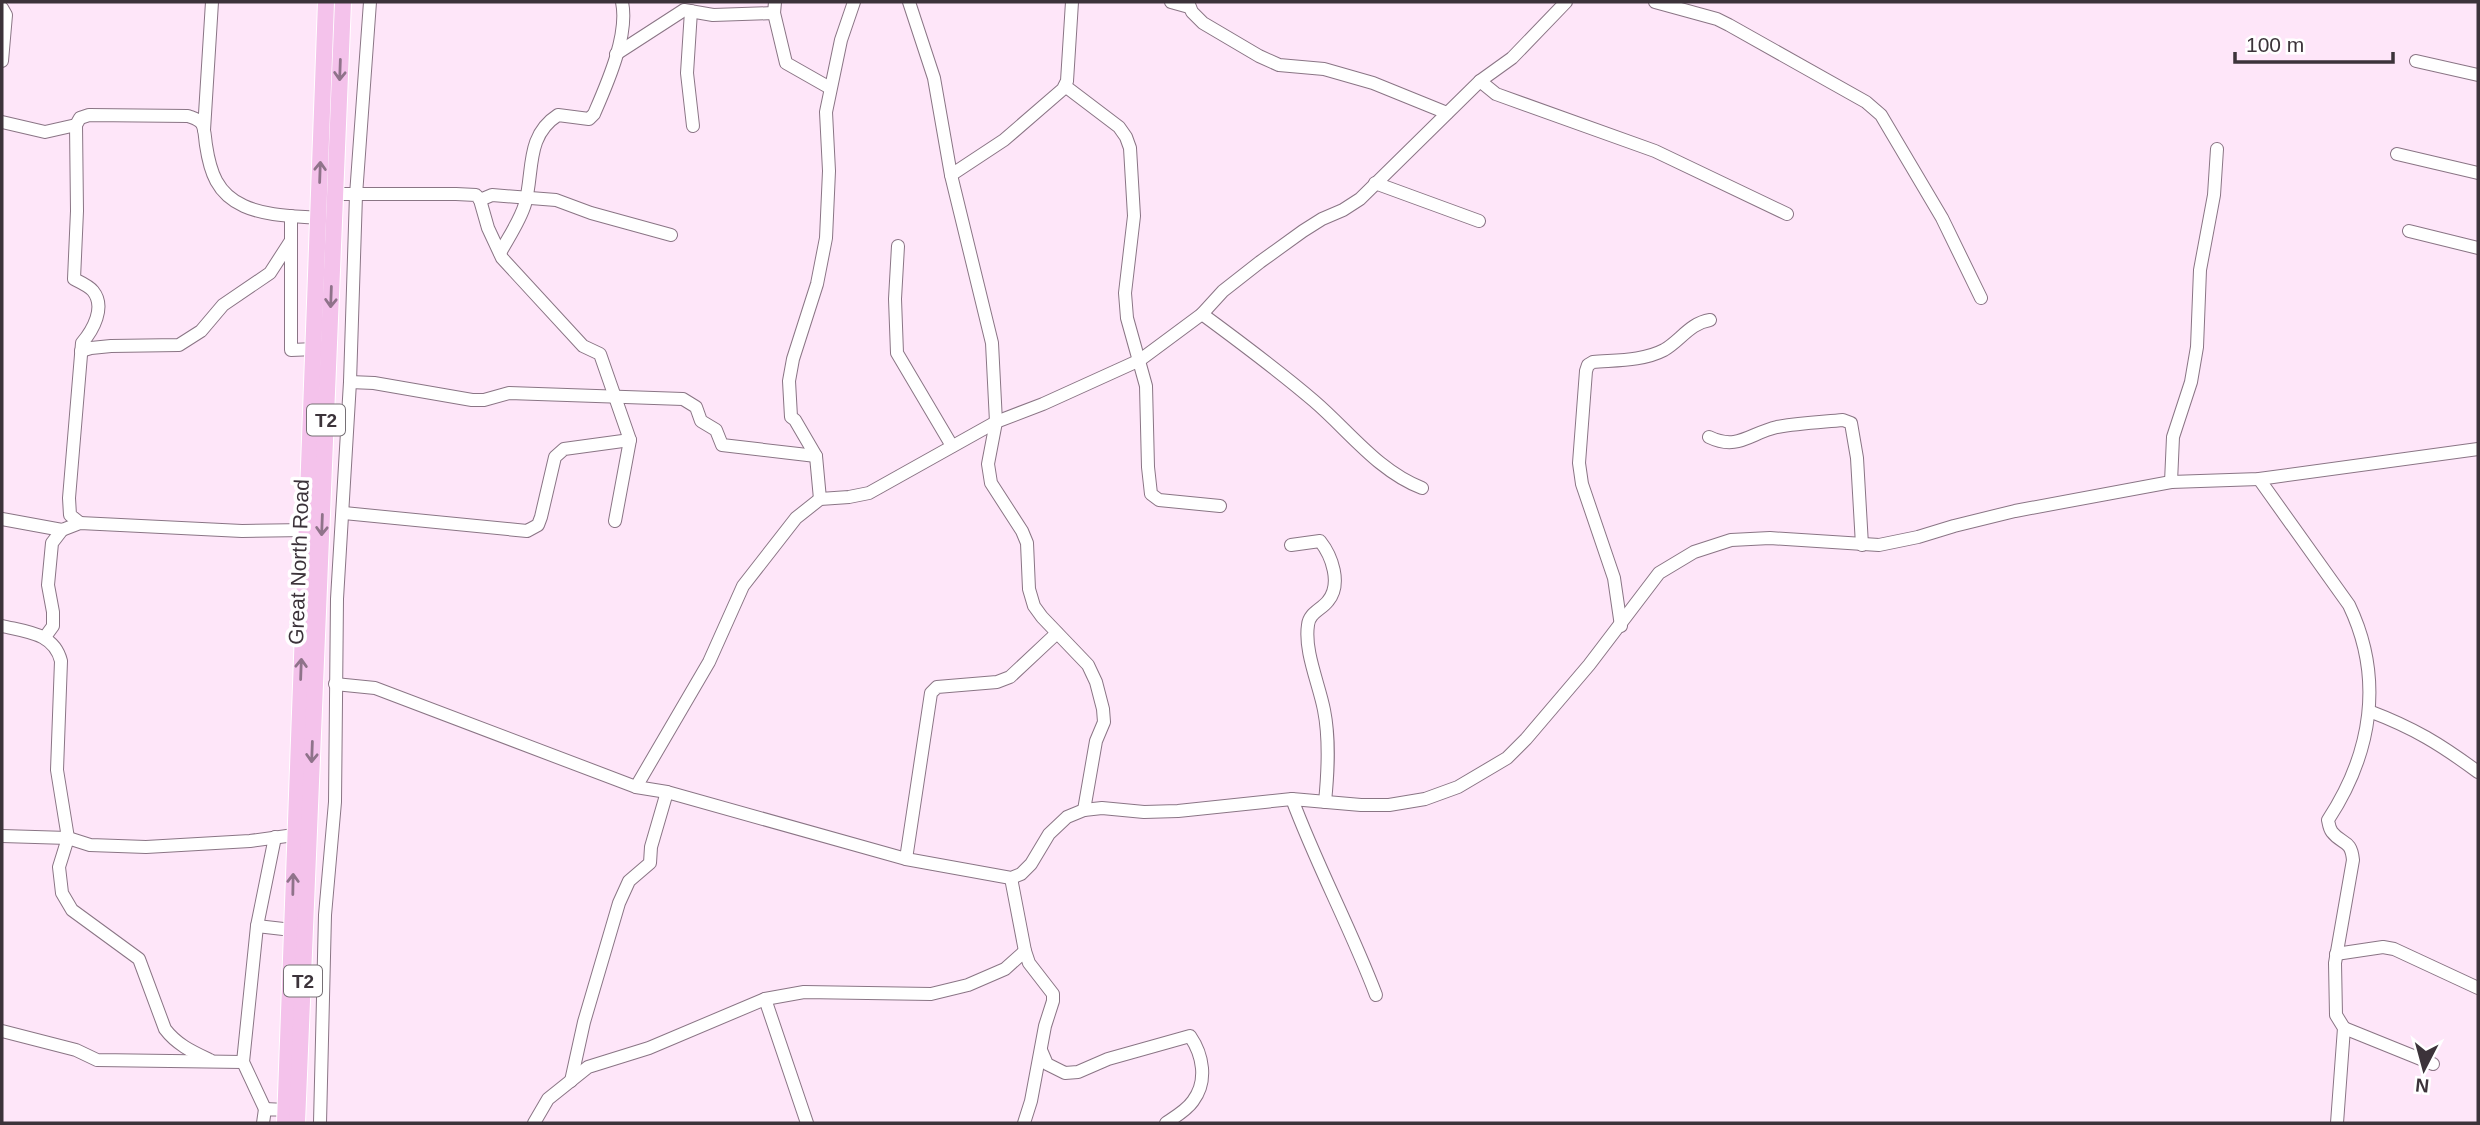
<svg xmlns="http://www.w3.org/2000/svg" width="2480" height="1125" font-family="Arial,sans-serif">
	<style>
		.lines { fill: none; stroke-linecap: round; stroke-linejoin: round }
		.minor-casing { stroke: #8a7585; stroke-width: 14 }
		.major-casing { stroke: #fff; stroke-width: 18 }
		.minor { stroke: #fff; stroke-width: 12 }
		.major { stroke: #f4c2eb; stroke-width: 16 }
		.oneway { stroke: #8f738a }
		.labels { text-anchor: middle; stroke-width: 7; stroke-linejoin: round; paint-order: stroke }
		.shield { fill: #fff; stroke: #767075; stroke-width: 2 }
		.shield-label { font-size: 19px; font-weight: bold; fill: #3c333a }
		.street-label { font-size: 21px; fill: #3c333a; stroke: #fff }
	</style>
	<rect width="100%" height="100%" fill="#fee6f9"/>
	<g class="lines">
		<g class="minor-casing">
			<g id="minor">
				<path d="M775,2l-1,11 12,50 44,25"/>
				<path d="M909,2l25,76 17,97 41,168 4,79 -8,42 3,19 31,48 5,12 2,46 5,17 8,11 46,48 8,17 7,27 1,13 -8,19 -12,69"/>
				<path d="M1171,2l18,5"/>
				<path d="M1188,2l4,10 11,11 56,33 20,9 45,4 49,14 74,30"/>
				<path d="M1655,2l62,17 12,6 137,77 15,13 61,103 39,80"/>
				<path d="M2,8l4,7 -4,46"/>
				<path d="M691,11l-4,62 6,53"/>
				<path d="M616,54l68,-44 29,5 61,-2"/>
				<path d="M2416,61l62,14"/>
				<path d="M1480,81l16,13 159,57 132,63"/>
				<path d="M1065,86l54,41 7,10 4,11 4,68 -9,77 2,25 19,68 2,81 3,27 8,6 61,6"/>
				<path d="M2,122l43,10 31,-7 4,-7 9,-3 99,1c5,2 11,3 14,8 3,5 3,15 4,21 4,27 11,49 38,61 22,10 50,10 74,12"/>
				<path d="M76,125l1,86 -3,68c6,3 15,7 19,12 13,16 0,39 -11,52l-13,155 1,17 10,8"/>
				<path d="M204,130l8,-128"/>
				<path d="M2397,154l81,19"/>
				<path d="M951,175l53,-35 59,-51 4,-8 5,-79"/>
				<path d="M1375,183l104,38"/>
				<path d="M335,194h121l20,1 4,5 12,-5 64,5 35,13 80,22"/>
				<path d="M291,216v134l24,-1"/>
				<path d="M2409,231l69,17"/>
				<path d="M898,246l-3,53 2,54 55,93"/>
				<path d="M500,253c8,-15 20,-32 25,-49 9,-32 0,-68 33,-89l31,4 5,-5c13,-30 35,-79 28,-112"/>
				<path d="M1202,314c38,28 76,56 112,87 35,30 64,70 108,87"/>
				<path d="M81,351l10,-3 20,-2 68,-1 22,-14 22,-26 47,-32 20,-31"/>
				<path d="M350,382l24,1 98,17h12l25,-7 174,6 13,8 5,14 15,9 6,15 94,11"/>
				<path d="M1709,437c29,14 41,-4 68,-10 22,-4 45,-5 66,-7l8,3 6,35 5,87"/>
				<path d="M2259,479l90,126c35,73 23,148 -21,215 1,4 1,8 4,12 10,13 19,7 21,28l-18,103 1,52 8,13 -7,95"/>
				<path d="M2171,482l2,-45 18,-55 6,-35 3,-77 14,-75 3,-46"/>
				<path d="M820,499l-4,-43 -21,-36 -4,-3 -2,-36 4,-22 24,-75 9,-46 3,-67 -3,-59 15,-72 13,-38"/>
				<path d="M344,513l183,18 11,-6 3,-8 14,-60 9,-8 66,-9 -30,-86 -17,-8 -81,-88 -14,-30 -8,-28"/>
				<path d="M2,519l60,11 18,-7 162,8 64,-1"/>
				<path d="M615,521l15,-81"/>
				<path d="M1291,545l29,-4c12,15 22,43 8,60 -7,9 -19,12 -20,24 -4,26 11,59 16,85 6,30 4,62 1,92"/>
				<path d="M2,626c25,6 52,7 59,35l-4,109 11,68 -9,29 3,26 10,17 67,49 26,70c12,16 28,23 45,31"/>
				<path d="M1621,626l-7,-48 -32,-94 -3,-21 7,-92 2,-6 5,-3c23,-2 50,-1 71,-12 16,-9 26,-27 46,-30"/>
				<path d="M45,637l8,-11v-14l-5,-27 4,-42 10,-13"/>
				<path d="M335,684l40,4 261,99 31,5 239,67 105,19 10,-4 10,-10 18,-30 18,-17 17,-7 18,-2 42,4 34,-1 114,-12 69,6h28l36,-6 33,-12 49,-29 19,-19 63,-74 70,-92 35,-21 37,-12 39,-2 109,7 39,-8 36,-11 61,-15 156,-29 88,-3 219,-30"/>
				<path d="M2369,711c45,17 71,33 109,61"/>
				<path d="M636,787l73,-125 34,-76 53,-68 24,-19 29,-2 20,-4 127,-71 47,-18 97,-44 62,-46 21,-23 37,-29 43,-31 19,-12 21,-9 17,-11 120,-118 32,-23 54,-56"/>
				<path d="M1292,799c25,67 59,130 84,196"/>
				<path d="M2,836l66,2 22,7 56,2 104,-6 44,-6"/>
				<path d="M906,859l25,-166 6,-6 60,-5 13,-5 47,-44"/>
				<path d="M1011,878l14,73 4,12 24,31v7l-8,25 -14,75 -7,22"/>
				<path d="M257,926l35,4"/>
				<path d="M2336,954l47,-7 11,2 84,39"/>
				<path d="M765,999l42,124"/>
				<path d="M2344,1028l89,36"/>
				<path d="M2,1031l74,19 21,10 146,2"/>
				<path d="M1041,1050l6,14 18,9 13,-1 30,-13 82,-23c13,19 18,45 3,65 -6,9 -18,16 -27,22"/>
				<path d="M571,1081l13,-59 35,-119 10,-22 21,-18 1,-16 16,-55"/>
				<path d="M265,1109l-22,-47 14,-136 18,-89"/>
				<path d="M263,1123l2,-14 21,1"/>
				<path d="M320,1123l5,-208 10,-113 2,-203 13,-217 6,-187 14,-193"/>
				<path d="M534,1123l14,-24 40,-32 61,-19 116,-49 39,-7 127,2 37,-9 37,-16 20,-18"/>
			</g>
		</g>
		<g class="major-casing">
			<g id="major">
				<path d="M285,1123l41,-1121"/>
				<path d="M297,1123l46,-1121"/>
			</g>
		</g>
		<use href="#minor" class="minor"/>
		<use href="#major" class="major"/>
	</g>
	<defs><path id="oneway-shaft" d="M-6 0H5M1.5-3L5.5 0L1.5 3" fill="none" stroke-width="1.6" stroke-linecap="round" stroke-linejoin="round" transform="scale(1.75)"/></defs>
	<g class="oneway">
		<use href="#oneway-shaft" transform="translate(340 70) rotate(92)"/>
		<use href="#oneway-shaft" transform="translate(320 172) rotate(-88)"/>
		<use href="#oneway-shaft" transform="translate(331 297) rotate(92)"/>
		<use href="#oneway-shaft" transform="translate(322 525) rotate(92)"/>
		<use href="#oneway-shaft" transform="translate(301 669) rotate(-88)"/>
		<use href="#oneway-shaft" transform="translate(312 752) rotate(92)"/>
		<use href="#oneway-shaft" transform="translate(293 884) rotate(-89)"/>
	</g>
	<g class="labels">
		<g class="shield">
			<rect x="307" y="404.5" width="38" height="31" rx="5"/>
			<rect x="284" y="965.5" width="38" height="31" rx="5"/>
		</g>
		<g class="shield-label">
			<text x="326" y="427">T2</text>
			<text x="303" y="988">T2</text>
		</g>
		<g class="street-label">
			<text transform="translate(299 562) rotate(-88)" y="7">Great North Road</text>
		</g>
	</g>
	<rect width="2480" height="1125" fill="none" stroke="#3c333a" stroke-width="7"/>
	<g transform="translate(2424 1069) rotate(186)" stroke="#ffffff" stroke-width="5" paint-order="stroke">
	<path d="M0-5L12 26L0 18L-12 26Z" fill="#3c333a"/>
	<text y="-10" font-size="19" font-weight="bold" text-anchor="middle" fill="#3c333a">N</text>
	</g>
	<path d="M2235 52v10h158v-10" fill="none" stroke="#3c333a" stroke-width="3.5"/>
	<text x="2246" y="52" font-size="21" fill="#3c333a" stroke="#ffffff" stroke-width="5" paint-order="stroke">100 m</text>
</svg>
